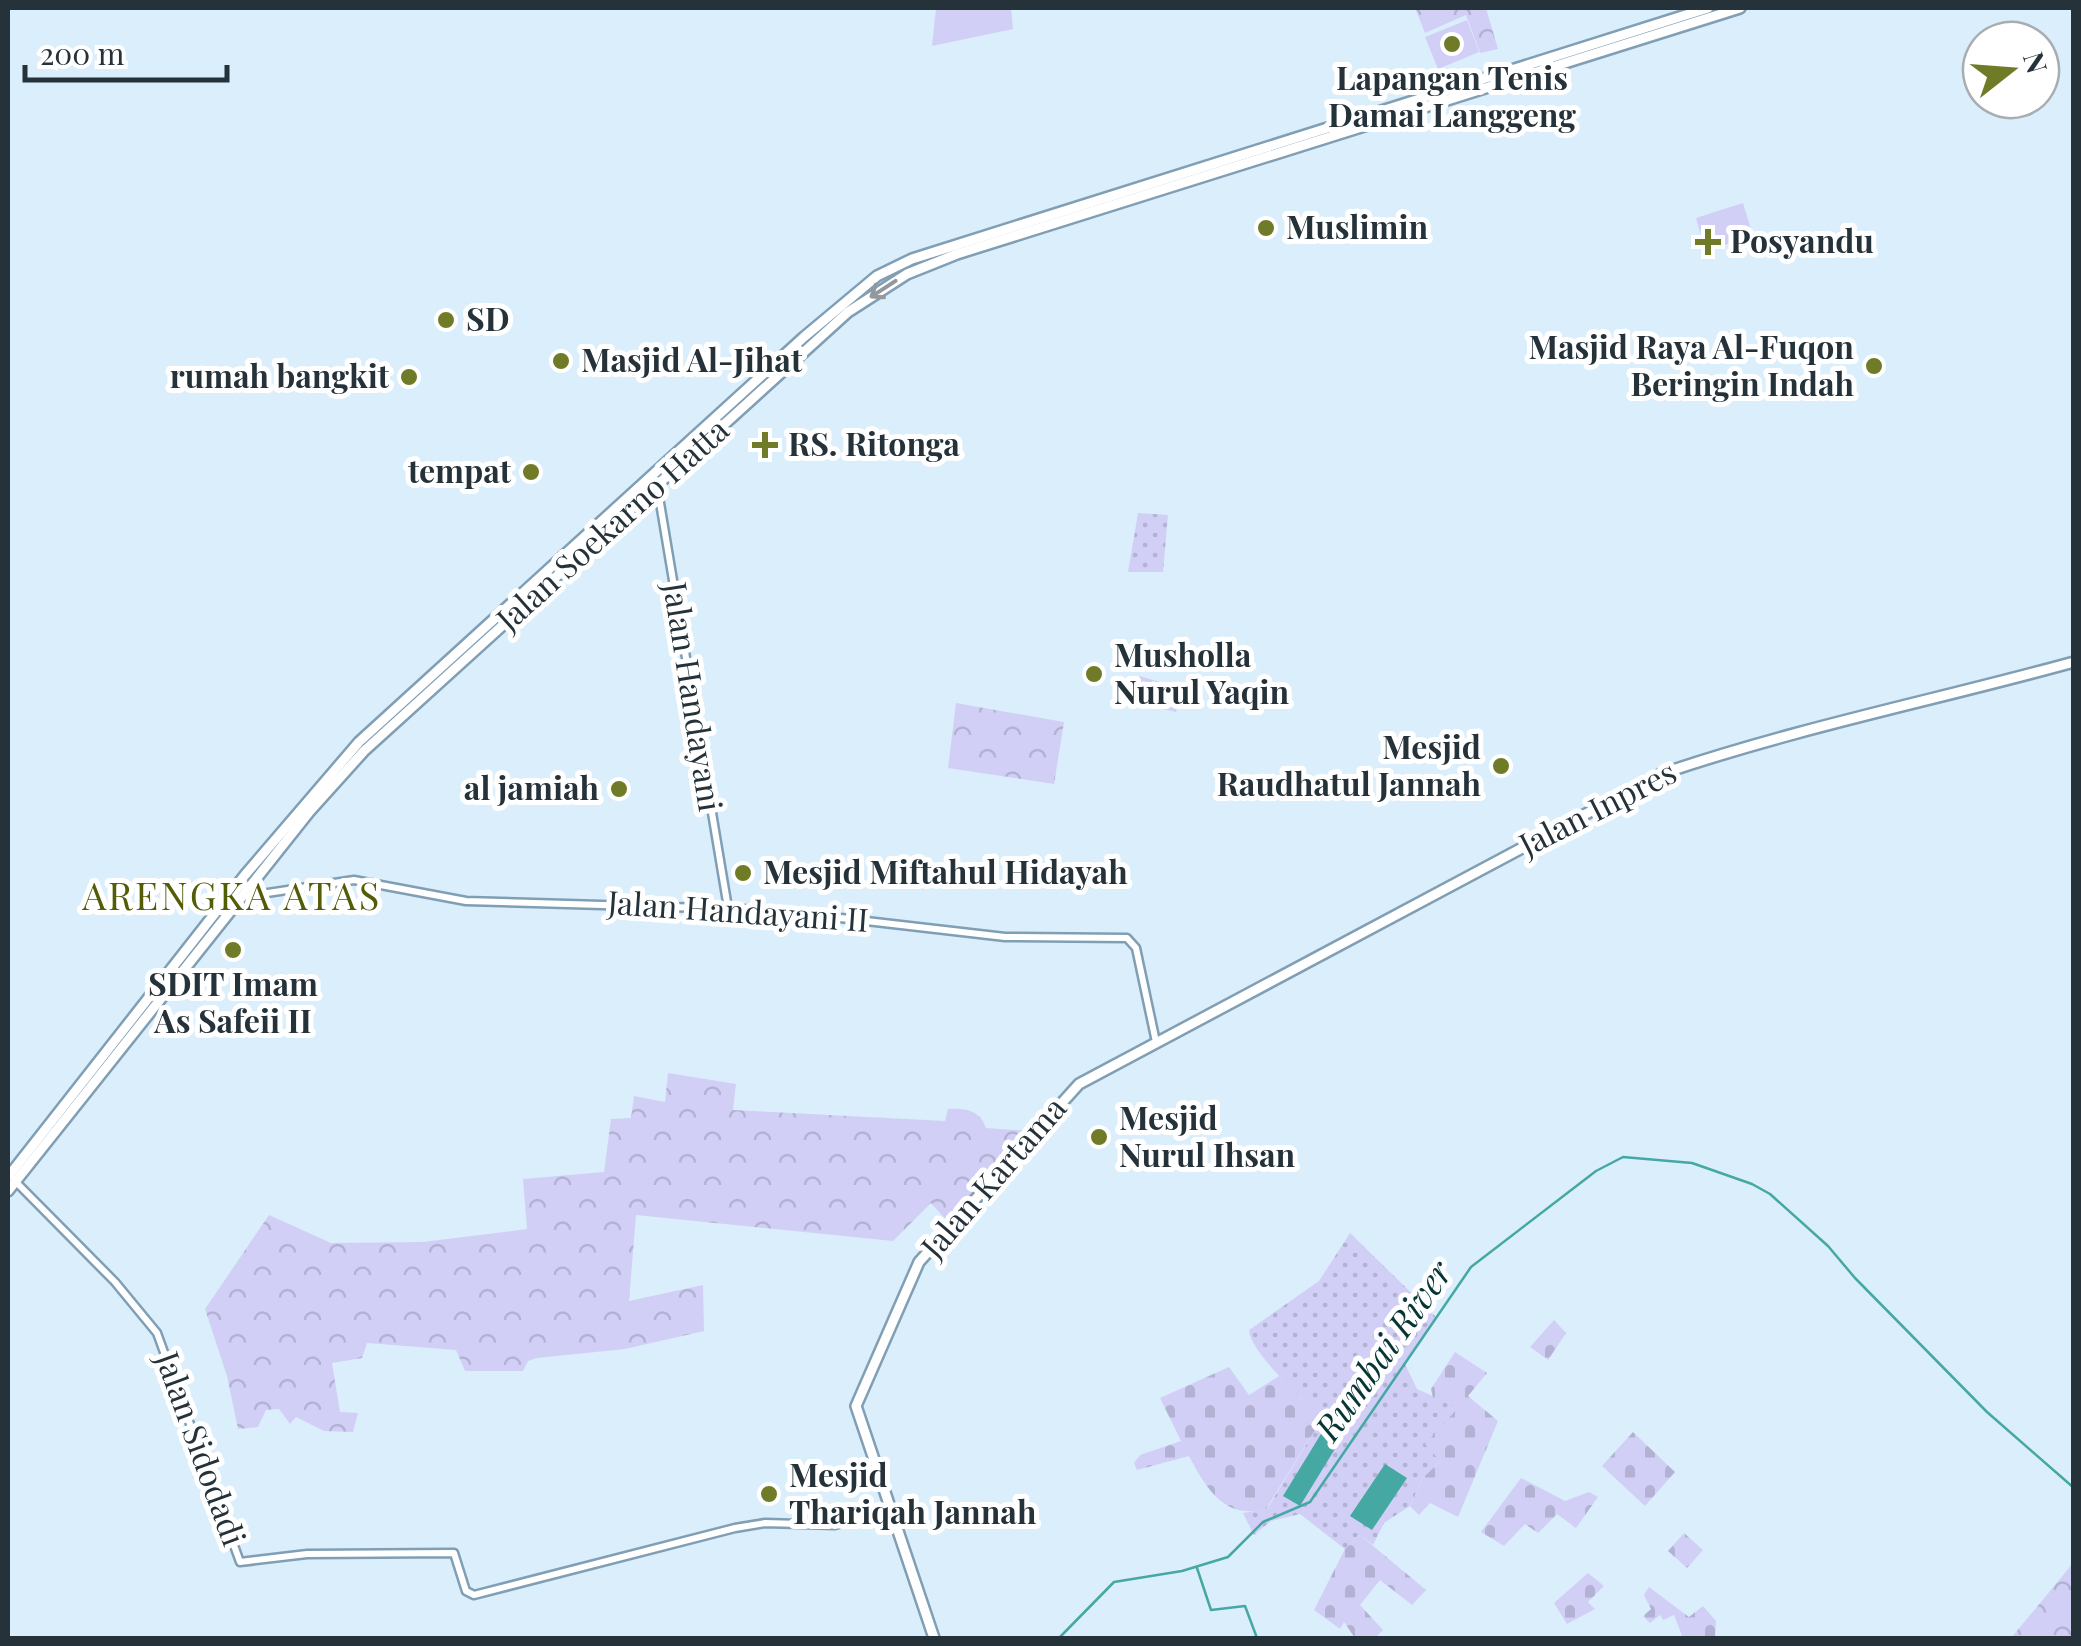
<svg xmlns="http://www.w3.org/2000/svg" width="2081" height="1646" font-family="'Playfair Display',serif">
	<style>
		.grass { fill: url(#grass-dots) }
		.forest { fill: url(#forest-crowns) }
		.cemetery { fill: url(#cemetery-stones) }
		.pitch { fill: #d2cff6 }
		.water { fill: #45a8a3 }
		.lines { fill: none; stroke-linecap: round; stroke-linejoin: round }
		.stream { stroke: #45a8a3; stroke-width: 2.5 }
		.minor-casing { stroke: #809eb4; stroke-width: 11 }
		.major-casing { stroke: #809eb4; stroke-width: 14 }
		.minor { stroke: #fff; stroke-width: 6 }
		.major { stroke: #fff; stroke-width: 9 }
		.oneway { stroke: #92989c }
		.poi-dot { fill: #707b27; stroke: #fff; stroke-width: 4 }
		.labels { text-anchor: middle; stroke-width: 10; stroke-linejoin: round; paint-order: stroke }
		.poi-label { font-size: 32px; font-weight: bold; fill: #25323a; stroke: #fff; text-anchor: start }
		.street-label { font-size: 32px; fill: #25323a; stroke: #fff }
		.water-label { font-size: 35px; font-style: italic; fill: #063634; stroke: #fff }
		.quarter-label { font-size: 38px; letter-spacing: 2.5px; fill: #535c07; stroke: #fff }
	</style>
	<defs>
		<pattern id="grass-dots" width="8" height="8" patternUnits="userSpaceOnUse" patternTransform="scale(2.5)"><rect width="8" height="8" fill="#d2cff6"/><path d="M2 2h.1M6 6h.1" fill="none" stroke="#b4b2d4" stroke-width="1.8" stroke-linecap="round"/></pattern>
		<pattern id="forest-crowns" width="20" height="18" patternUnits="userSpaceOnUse" patternTransform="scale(2.5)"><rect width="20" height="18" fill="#d2cff6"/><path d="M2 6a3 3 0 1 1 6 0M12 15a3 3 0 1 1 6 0" fill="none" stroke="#b4b2d4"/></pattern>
		<pattern id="cemetery-stones" width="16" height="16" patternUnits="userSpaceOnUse" patternTransform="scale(2.5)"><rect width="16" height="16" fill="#d2cff6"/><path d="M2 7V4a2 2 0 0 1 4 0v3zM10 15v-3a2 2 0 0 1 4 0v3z" fill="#b4b2d4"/></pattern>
	</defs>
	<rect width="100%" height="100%" fill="#dbeefc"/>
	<g class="grass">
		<path d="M1138,513l30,2 -5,57h-35z"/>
		<path d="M1139,676l42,12 -5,24 -44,-10z"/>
		<path d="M1350,1233l87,85 -32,46 12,25 41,18 -18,54 -17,17 -13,28 -26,17 -11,22 -13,-10 -15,14 -45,-35 -29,7 -17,14 -11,-22 24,-4 55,-90c-17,-17 -73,-68 -73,-89l70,-49z"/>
	</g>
	<g class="forest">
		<path d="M1415,8h71l12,41 -18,4 -14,-38 -41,18z"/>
		<path d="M956,703l108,19 -10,62 -106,-16z"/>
		<path d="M668,1073l68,11 -3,26 212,11 3,-12c17,-1 32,1 38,19l44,3 -81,92 -18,-20 -38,38 -257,-26 -7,86 74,-16 1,46 -79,18 -88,9 -9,3 -5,10h-58l-9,-21 -89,-7 -5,15 -30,5 8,49 18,1 -5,19 -29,-1 -28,-14 -6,7 -11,-15 -13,1 -8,17 -20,2 -11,-53 -22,-67 64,-94 62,28 92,-1 104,-13 -4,-50 81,-7 7,-53 20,-1 3,-22 31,6z"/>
		<path d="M2073,1562v76h-62l58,-70z"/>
	</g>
	<g class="cemetery">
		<path d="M1554,1320l12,13 -18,27 -18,-13z"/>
		<path d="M1455,1352l32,21 -19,23 30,25 -40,96 -28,-14 -11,12 -9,-9 13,-28 17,-17 -15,-17 33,-36 -25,-10 -2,-9z"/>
		<path d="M1229,1367l20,28 30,-19 43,43 -56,90c-41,11 -59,-19 -77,-53l-52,14 -3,-7 6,-8 41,-14 -21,-43z"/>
		<path d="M1633,1432l42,40 -30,34 -43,-40z"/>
		<path d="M1521,1478l44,23 24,-9 9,5 -22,31 -19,-14 -19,19 -13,-9 -21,22 -23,-14z"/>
		<path d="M1684,1533l19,17 -16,18 -19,-17z"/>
		<path d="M1360,1535l66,55 -14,15 -32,-25 -20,25 23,25 -8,8h-20l-11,-16 -4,7 -26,-19 31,-61z"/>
		<path d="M1588,1573l16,13 -16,16 7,7 -28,15 -13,-21z"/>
		<path d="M1649,1587l40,30 14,-11 13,15 -1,17h-32l-9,-23 -11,5 -3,-5 -10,8 -7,-7 8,-7 -7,-14z"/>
	</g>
	<g class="pitch">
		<path d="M936,8h75l2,21 -81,17z"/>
		<path d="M1467,20l12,32 -41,17 -13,-32z"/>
		<path d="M1743,203l10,33 -38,12 -4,-14 -10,2 -5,-18z"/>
	</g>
	<g class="water">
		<path d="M1324,1429l17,10 -41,67 -17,-10z"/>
		<path d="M1385,1464l22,14 -35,52 -22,-14z"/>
	</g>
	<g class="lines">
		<g class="stream">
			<path d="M1197,1568l14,42 34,-4 12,32"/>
			<path d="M1059,1638l55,-56 68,-11 46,-14 35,-35 47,-20 161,-235 125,-96 27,-14 69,6 60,21 18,10 58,52 27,32 132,134 87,76"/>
		</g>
		<g class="minor-casing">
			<g id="minor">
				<path d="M657,485l71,423"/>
				<path d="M241,897l113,-17 112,21 305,9 234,27 122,1 9,10 20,94"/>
				<path d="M15,1181l100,101 42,51 83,229 67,-8 147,-1 12,38 8,4 261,-67 30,-5 70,2 56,-15"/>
			</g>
		</g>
		<g class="major-casing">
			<g id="major">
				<path d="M8,1177l237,-302 114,-133 445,-405 73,-61 35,-17 796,-251"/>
				<path d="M8,1191l302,-380 54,-60 484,-439 59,-38 50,-20 783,-246"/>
				<path d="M934,1638l-78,-232 63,-144 160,-178 582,-310c135,-46 275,-74 413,-112"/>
			</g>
		</g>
		<use href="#minor" class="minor"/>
		<use href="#major" class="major"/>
	</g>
	<defs><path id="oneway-shaft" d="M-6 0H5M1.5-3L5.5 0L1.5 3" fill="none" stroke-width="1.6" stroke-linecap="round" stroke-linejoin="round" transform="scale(2.5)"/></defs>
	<use class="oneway" href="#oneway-shaft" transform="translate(883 289) rotate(147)"/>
	<g class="poi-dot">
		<circle cx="1452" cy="44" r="10"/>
		<circle cx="1266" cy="228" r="10"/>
		<path d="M1703 227h10v10h10v10h-10v10h-10v-10h-10v-10h10z"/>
		<circle cx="446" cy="320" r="10"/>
		<circle cx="561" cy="361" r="10"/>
		<circle cx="1874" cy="366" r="10"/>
		<circle cx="409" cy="377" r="10"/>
		<path d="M760 430h10v10h10v10h-10v10h-10v-10h-10v-10h10z"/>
		<circle cx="531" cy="472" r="10"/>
		<circle cx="1094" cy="674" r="10"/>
		<circle cx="1501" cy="766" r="10"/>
		<circle cx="619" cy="789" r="10"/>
		<circle cx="743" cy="873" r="10"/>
		<circle cx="233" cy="950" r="10"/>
		<circle cx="1099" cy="1137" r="10"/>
		<circle cx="769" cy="1494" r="10"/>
	</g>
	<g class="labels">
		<g class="poi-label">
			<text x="1452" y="90" text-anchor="middle">Lapangan Tenis<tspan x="1452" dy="37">Damai Langgeng</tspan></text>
			<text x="1286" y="239">Muslimin</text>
			<text x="1730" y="253">Posyandu</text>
			<text x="466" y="331">SD</text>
			<text x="1854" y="359" text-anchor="end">Masjid Raya Al-Fuqon<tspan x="1854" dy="37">Beringin Indah</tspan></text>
			<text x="581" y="372">Masjid Al-Jihat</text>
			<text x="389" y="388" text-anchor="end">rumah bangkit</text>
			<text x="788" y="456">RS. Ritonga</text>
			<text x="511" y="483" text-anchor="end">tempat</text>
			<text x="1114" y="667">Musholla<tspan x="1114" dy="37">Nurul Yaqin</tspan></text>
			<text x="1481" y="759" text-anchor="end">Mesjid<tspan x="1481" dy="37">Raudhatul Jannah</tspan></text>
			<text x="599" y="800" text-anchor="end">al jamiah</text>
			<text x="763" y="884">Mesjid Miftahul Hidayah</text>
			<text x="233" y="996" text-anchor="middle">SDIT Imam<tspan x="233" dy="37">As Safeii II</tspan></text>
			<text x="1119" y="1130">Mesjid<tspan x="1119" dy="37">Nurul Ihsan</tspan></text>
			<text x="789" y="1487">Mesjid<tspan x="789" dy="37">Thariqah Jannah</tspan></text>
		</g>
		<g class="street-label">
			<text transform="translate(613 525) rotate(-42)" y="11">Jalan Soekarno Hatta</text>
			<text transform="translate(692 697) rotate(81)" y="11">Jalan Handayani</text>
			<text transform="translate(1598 809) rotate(-27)" y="11">Jalan Inpres</text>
			<text transform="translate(738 912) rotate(4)" y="11">Jalan Handayani II</text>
			<text transform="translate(994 1178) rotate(-49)" y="11">Jalan Kartama</text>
			<text transform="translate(200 1449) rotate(70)" y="11">Jalan Sidodadi</text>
		</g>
		<g class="water-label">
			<text transform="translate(1384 1351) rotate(-55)" y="12">Rumbai River</text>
		</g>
		<g class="quarter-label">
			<text x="232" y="910">ARENGKA ATAS</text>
		</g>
	</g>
	<rect width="2081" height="1646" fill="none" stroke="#25323a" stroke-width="20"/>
	<g transform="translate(2011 70) rotate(73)"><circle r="48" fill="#ffffff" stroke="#a8adb0" stroke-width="2.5"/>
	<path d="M0-8L18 38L0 25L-18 38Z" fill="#707b27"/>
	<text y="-15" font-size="28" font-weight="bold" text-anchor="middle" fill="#25323a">N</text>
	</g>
	<path d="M25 65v15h202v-15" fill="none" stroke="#25323a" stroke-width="5"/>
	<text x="40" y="65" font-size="30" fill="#25323a" stroke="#ffffff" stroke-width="8" paint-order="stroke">200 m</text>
</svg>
